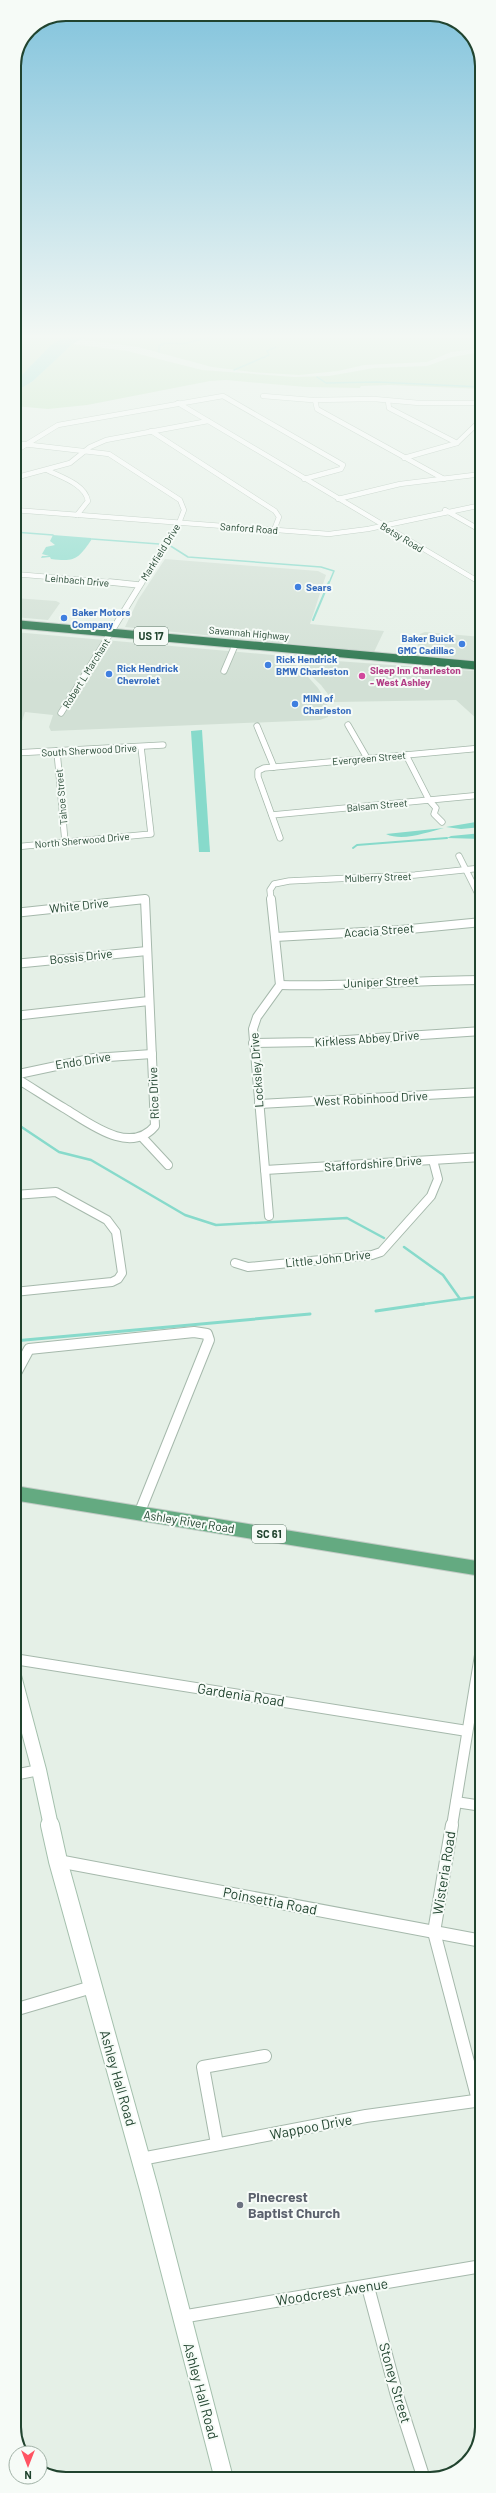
<svg xmlns="http://www.w3.org/2000/svg" width="496" height="2493" font-family="Barlow,sans-serif">
	<style>
		.built { fill: #d2e0d5 }
		.green { fill: #bee3bb }
		.water { fill: #87dacb }
		.lines { fill: none; stroke-linecap: round; stroke-linejoin: round }
		.stream-far3 { stroke: #87dacb; stroke-width: 1.5 }
		.stream-far2 { stroke: #87dacb; stroke-width: 2 }
		.stream-far1 { stroke: #87dacb; stroke-width: 2.5 }
		.stream { stroke: #87dacb; stroke-width: 3 }
		.street-far4-casing { stroke: #a6b9ac; stroke-width: 5.5 }
		.street-far3-casing { stroke: #a6b9ac; stroke-width: 7 }
		.street-far2-casing { stroke: #a6b9ac; stroke-width: 10 }
		.street-far1-casing { stroke: #a6b9ac; stroke-width: 12 }
		.street-casing { stroke: #a6b9ac; stroke-width: 14 }
		.secondary-far1-casing { stroke: #a4c0ad; stroke-width: 16 }
		.secondary-casing { stroke: #a4c0ad; stroke-width: 20 }
		.primary-casing { stroke: #c1cbc5; stroke-width: 16 }
		.highway-casing { stroke: #c1cbc5; stroke-width: 10 }
		.street-far4 { stroke: #fff; stroke-width: 4.5 }
		.street-far3 { stroke: #fff; stroke-width: 5.5 }
		.street-far2 { stroke: #fff; stroke-width: 8 }
		.street-far1 { stroke: #fff; stroke-width: 10 }
		.street { stroke: #fff; stroke-width: 12 }
		.secondary-far1 { stroke: #fff; stroke-width: 14 }
		.secondary { stroke: #fff; stroke-width: 18 }
		.primary { stroke: #64aa81; stroke-width: 14 }
		.highway { stroke: #29744c; stroke-width: 8 }
		.shop-dot { fill: #3f7fe0; stroke: #f6fbf7; stroke-width: 1.5 }
		.hotel-dot { fill: #d1479c; stroke: #f6fbf7; stroke-width: 1.5 }
		.worship-dot { fill: #6b7280; stroke: #f6fbf7; stroke-width: 1.5 }
		.labels { text-anchor: middle; stroke-width: 4; stroke-linejoin: round; paint-order: stroke }
		.far-street-label { font-size: 10px; fill: #21442f; stroke: #f6fbf7 }
		.far-shop-label { font-size: 10px; font-weight: bold; fill: #366cbe; stroke: #f6fbf7; text-anchor: start }
		.far-hotel-label { font-size: 10px; font-weight: bold; fill: #b23c85; stroke: #f6fbf7; text-anchor: start }
		.shield { fill: #f6fbf7; stroke: #617b6b; stroke-width: 1 }
		.shield-label { font-size: 11px; font-weight: bold; fill: #21442f }
		.street-label { font-size: 12px; fill: #21442f; stroke: #f6fbf7 }
		.near-street-label { font-size: 14px; fill: #21442f; stroke: #f6fbf7 }
		.near-worship-label { font-size: 14px; font-weight: bold; fill: #5b616d; stroke: #f6fbf7; text-anchor: start }
		.rim { fill: none; stroke: #21442f; stroke-width: 2 }
	</style>
	<rect width="100%" height="100%" fill="#e5f0e7"/>
	<g class="built">
		<path d="M165,559l153,12 8,4 -16,49 74,7 -10,21 -249,-25 13,-27z"/>
		<path d="M14,598l42,3 4,2 -12,17 -34,-3z"/>
		<path d="M14,632l270,24 17,13 17,19 9,14 1,15 -8,3 -269,11 -2,-4 4,-12 -28,-3 -6,18h-5z"/>
		<path d="M425,632l57,5v24l-66,-6 4,-21z"/>
		<path d="M309,659l165,12 8,8v39l-5,1 -21,-19 -122,2 -13,-17 -26,-25z"/>
	</g>
	<g class="green">
		<path d="M14,337h53l-13,5 -40,41z"/>
		<path d="M86,337h396v11l-31,4 -24,10 -63,3 -26,6 -39,4 -47,-3 -40,-5 -74,-20 -59,-8z"/>
		<path d="M72,344l55,7 75,19 92,7 35,-1 45,-8 53,-2 25,-9 30,-5v37l-92,-4 -29,1 -1,2 -54,-1 -80,-7 -16,1 -123,24 -39,4 -34,-3v-13l19,-12z"/>
	</g>
	<g class="water">
		<path d="M67,337h19l-14,7 -8,8 -31,29 -19,12v-10l40,-41z"/>
		<path d="M53,535l38,3 1,1c-14,20 -16,23 -41,20l-1,-2 -9,1 1,-2h7l-7,-2 4,-7 9,-2 -5,-4z"/>
		<path d="M202,730l8,122h-11l-8,-121z"/>
		<path d="M482,821v6l-21,2 -15,-2z"/>
		<path d="M444,828c-17,4 -41,14 -58,6z"/>
		<path d="M482,833v6l-35,-1 4,-2z"/>
	</g>
	<g class="lines">
		<g class="stream-far3">
			<path d="M159,352v-6l6,-3 17,1 29,-7"/>
			<path d="M234,370l35,-15 -2,-4 9,-4"/>
			<path d="M317,377l9,6 51,-1 105,5"/>
			<path d="M14,532l39,3"/>
			<path d="M92,539l67,5"/>
			<path d="M169,545l19,12 133,10 13,4 -5,12"/>
		</g>
		<g class="stream-far2">
			<path d="M313,620l16,-38"/>
			<path d="M353,848l4,-3 90,-7"/>
		</g>
		<g class="stream-far1">
			<path d="M14,1122l45,30 32,8 94,55 31,10 131,-7 37,20"/>
			<path d="M404,1247l39,28 17,24 22,-3"/>
			<path d="M417,1305l43,-6"/>
		</g>
		<g class="stream">
			<path d="M376,1311l48,-7"/>
			<path d="M14,1341l296,-27"/>
		</g>
		<g class="street-far4-casing">
			<g id="street-far4">
				<path d="M263,396l49,4 62,-1 45,4h63"/>
				<path d="M315,400l2,9 127,70"/>
				<path d="M388,401l1,7 68,35"/>
				<path d="M178,403l303,180"/>
				<path d="M151,431l124,80 4,6 -5,13"/>
				<path d="M14,443l95,11 71,46 4,10 -5,13 -38,60"/>
				<path d="M14,452l44,-27 165,-29 120,69 -2,4 -37,10"/>
				<path d="M404,458l53,-15 25,-24"/>
				<path d="M47,470c14,7 38,14 41,31l-11,14"/>
				<path d="M14,478l56,-15 20,-16 16,-7 102,-19"/>
				<path d="M338,499l62,-15 82,-10"/>
				<path d="M14,510l315,24 39,-5 114,-24"/>
				<path d="M445,510l37,21"/>
				<path d="M14,574l107,9"/>
			</g>
		</g>
		<g class="street-far3-casing">
			<g id="street-far3">
				<path d="M110,582l29,3"/>
				<path d="M479,582l3,2"/>
				<path d="M224,671l12,-28"/>
				<path d="M61,713l81,-131"/>
				<path d="M348,725l19,33"/>
				<path d="M257,726l17,41"/>
				<path d="M57,751l8,91"/>
				<path d="M14,753l149,-8"/>
				<path d="M406,755l23,45 7,8 -2,6 8,8"/>
				<path d="M272,815l210,-20"/>
				<path d="M280,838l-22,-61v-6l6,-3 218,-20"/>
				<path d="M14,847l137,-13 -10,-87"/>
				<path d="M459,856l22,44"/>
				<path d="M140,900h5"/>
				<path d="M271,900l-1,-10 4,-6 15,-3 126,-6 67,-7"/>
			</g>
		</g>
		<g class="street-far2-casing">
			<g id="street-far2">
				<path d="M481,899l1,2"/>
				<path d="M14,913l131,-14 10,227c-25,30 -66,-3 -91,-18 -17,-10 -33,-21 -50,-31"/>
				<path d="M275,937l125,-7 82,-8"/>
				<path d="M14,964l133,-13"/>
				<path d="M280,985c67,2 135,-5 202,-5"/>
				<path d="M14,1016l135,-15"/>
				<path d="M253,1043l63,-1 166,-11"/>
				<path d="M14,1075l80,-17 58,-4"/>
				<path d="M259,1104l223,-12"/>
				<path d="M142,1137l26,28"/>
				<path d="M265,1170l217,-13"/>
				<path d="M14,1195l42,-3 51,28 9,12 6,41 -4,6 -6,3 -98,10"/>
				<path d="M269,1216l-16,-187 4,-12 23,-32 -9,-86"/>
				<path d="M235,1263l13,4 124,-12 9,-3 50,-56 7,-17 -5,-19"/>
			</g>
		</g>
		<g class="street-far1-casing">
			<g id="street-far1">
				<path d="M14,1377l15,-28 165,-17 13,2 2,6 -70,174"/>
				<path d="M14,1659l453,72"/>
				<path d="M14,1775l25,-5"/>
				<path d="M456,1802l26,4"/>
				<path d="M452,1826l30,-183"/>
			</g>
		</g>
		<g class="street-casing">
			<g id="street">
				<path d="M452,1825l-18,107 44,168"/>
				<path d="M58,1861l424,80"/>
				<path d="M14,2010l78,-23"/>
				<path d="M217,2144l-14,-77 62,-11"/>
				<path d="M141,2159l225,-43 116,-16"/>
				<path d="M368,2287l28,105 28,87"/>
				<path d="M181,2317l301,-51"/>
			</g>
		</g>
		<g class="secondary-far1-casing">
			<path id="secondary-far1" d="M14,1676l25,94 12,56"/>
		</g>
		<g class="secondary-casing">
			<path id="secondary" d="M50,1825l8,36 91,328 75,290"/>
		</g>
		<g class="primary-casing">
			<path id="primary" d="M14,1493l468,76"/>
		</g>
		<g class="highway-casing">
			<path id="highway" d="M14,624l468,42"/>
		</g>
		<use href="#street-far4" class="street-far4"/>
		<use href="#street-far3" class="street-far3"/>
		<use href="#street-far2" class="street-far2"/>
		<use href="#street-far1" class="street-far1"/>
		<use href="#street" class="street"/>
		<use href="#secondary-far1" class="secondary-far1"/>
		<use href="#secondary" class="secondary"/>
		<use href="#primary" class="primary"/>
		<use href="#highway" class="highway"/>
	</g>
	<linearGradient id="sky" x2="0" y2="1"><stop stop-color="#81c3dc"/><stop offset="0.49" stop-color="#f3f8f4"/><stop offset="1" stop-color="#f3f8f4" stop-opacity="0"/></linearGradient>
	<rect width="496" height="686" fill="url(#sky)"/>
	<g class="shop-dot">
		<circle cx="298" cy="587" r="4"/>
		<circle cx="64" cy="618" r="4"/>
		<circle cx="462" cy="644" r="4"/>
		<circle cx="268" cy="665" r="4"/>
		<circle cx="109" cy="674" r="4"/>
		<circle cx="295" cy="704" r="4"/>
	</g>
	<circle class="hotel-dot" cx="362" cy="676" r="4"/>
	<circle class="worship-dot" cx="240" cy="2205" r="4"/>
	<g class="labels">
		<g class="far-street-label">
			<text transform="translate(249 528) rotate(4)" y="4">Sanford Road</text>
			<text transform="translate(402 537) rotate(31)" y="4">Betsy Road</text>
			<text transform="translate(160 552) rotate(-58)" y="4">Markfield Drive</text>
			<text transform="translate(77 580) rotate(5)" y="4">Leinbach Drive</text>
			<text transform="translate(249 633) rotate(5)" y="4">Savannah Highway</text>
			<text transform="translate(86 673) rotate(-58)" y="4">Robert L Marchant</text>
			<text transform="translate(89 750) rotate(-3)" y="4">South Sherwood Drive</text>
			<text transform="translate(369 758) rotate(-5)" y="4">Evergreen Street</text>
			<text transform="translate(61 797) rotate(-95)" y="4">Tahoe Street</text>
			<text transform="translate(377 805) rotate(-5)" y="4">Balsam Street</text>
			<text transform="translate(82 840) rotate(-5)" y="4">North Sherwood Drive</text>
			<text transform="translate(378 877) rotate(-2)" y="4">Mulberry Street</text>
		</g>
		<g class="far-shop-label">
			<text x="306" y="591">Sears</text>
			<text x="72" y="616">Baker Motors<tspan x="72" dy="12">Company</tspan></text>
			<text x="454" y="642" text-anchor="end">Baker Buick<tspan x="454" dy="12">GMC Cadillac</tspan></text>
			<text x="276" y="663">Rick Hendrick<tspan x="276" dy="12">BMW Charleston</tspan></text>
			<text x="117" y="672">Rick Hendrick<tspan x="117" dy="12">Chevrolet</tspan></text>
			<text x="303" y="702">MINI of<tspan x="303" dy="12">Charleston</tspan></text>
		</g>
		<g class="far-hotel-label">
			<text x="370" y="674">Sleep Inn Charleston<tspan x="370" dy="12">- West Ashley</tspan></text>
		</g>
		<g class="shield">
			<rect x="134" y="627" width="34" height="18" rx="3"/>
			<rect x="252" y="1525" width="34" height="18" rx="3"/>
		</g>
		<g class="shield-label">
			<text x="151" y="640">US 17</text>
			<text x="269" y="1538">SC 61</text>
		</g>
		<g class="street-label">
			<text transform="translate(79 906) rotate(-6)" y="4">White Drive</text>
			<text transform="translate(379 931) rotate(-4)" y="4">Acacia Street</text>
			<text transform="translate(81 957) rotate(-6)" y="4">Bossis Drive</text>
			<text transform="translate(381 982) rotate(-3)" y="4">Juniper Street</text>
			<text transform="translate(367 1039) rotate(-4)" y="4">Kirkless Abbey Drive</text>
			<text transform="translate(83 1061) rotate(-9)" y="4">Endo Drive</text>
			<text transform="translate(257 1070) rotate(-94)" y="4">Locksley Drive</text>
			<text transform="translate(154 1093) rotate(-92)" y="4">Rice Drive</text>
			<text transform="translate(371 1099) rotate(-3)" y="4">West Robinhood Drive</text>
			<text transform="translate(373 1164) rotate(-4)" y="4">Staffordshire Drive</text>
			<text transform="translate(328 1259) rotate(-6)" y="4">Little John Drive</text>
			<text transform="translate(189 1522) rotate(9)" y="4">Ashley River Road</text>
		</g>
		<g class="near-street-label">
			<text transform="translate(241 1695) rotate(9)" y="5">Gardenia Road</text>
			<text transform="translate(444 1873) rotate(-81)" y="5">Wisteria Road</text>
			<text transform="translate(270 1901) rotate(11)" y="5">Poinsettia Road</text>
			<text transform="translate(118 2078) rotate(74)" y="5">Ashley Hall Road</text>
			<text transform="translate(311 2127) rotate(-11)" y="5">Wappoo Drive</text>
			<text transform="translate(332 2292) rotate(-9)" y="5">Woodcrest Avenue</text>
			<text transform="translate(395 2383) rotate(74)" y="5">Stoney Street</text>
			<text transform="translate(201 2391) rotate(75)" y="5">Ashley Hall Road</text>
		</g>
		<g class="near-worship-label">
			<text x="248" y="2202">Pinecrest<tspan x="248" dy="16">Baptist Church</tspan></text>
		</g>
	</g>
	<path d="M0 0H496V2493H0ZM66 21H430A45 45 0 0 1 475 66V2427A45 45 0 0 1 430 2472H66A45 45 0 0 1 21 2427V66A45 45 0 0 1 66 21Z" fill="#f6fbf7" fill-rule="evenodd"/>
	<path class="rim" d="M66 21H430A45 45 0 0 1 475 66V2427A45 45 0 0 1 430 2472H66A45 45 0 0 1 21 2427V66A45 45 0 0 1 66 21Z"/>
	<g transform="translate(28 2465) rotate(180)"><circle r="19" fill="#f6fbf7" stroke="#a1b2a7"/>
	<path d="M0-3L7 15L0 10L-7 15Z" fill="#ff5362"/>
	<text y="-6" font-size="11" font-weight="bold" text-anchor="middle" fill="#21442f">N</text>
	</g>
</svg>
